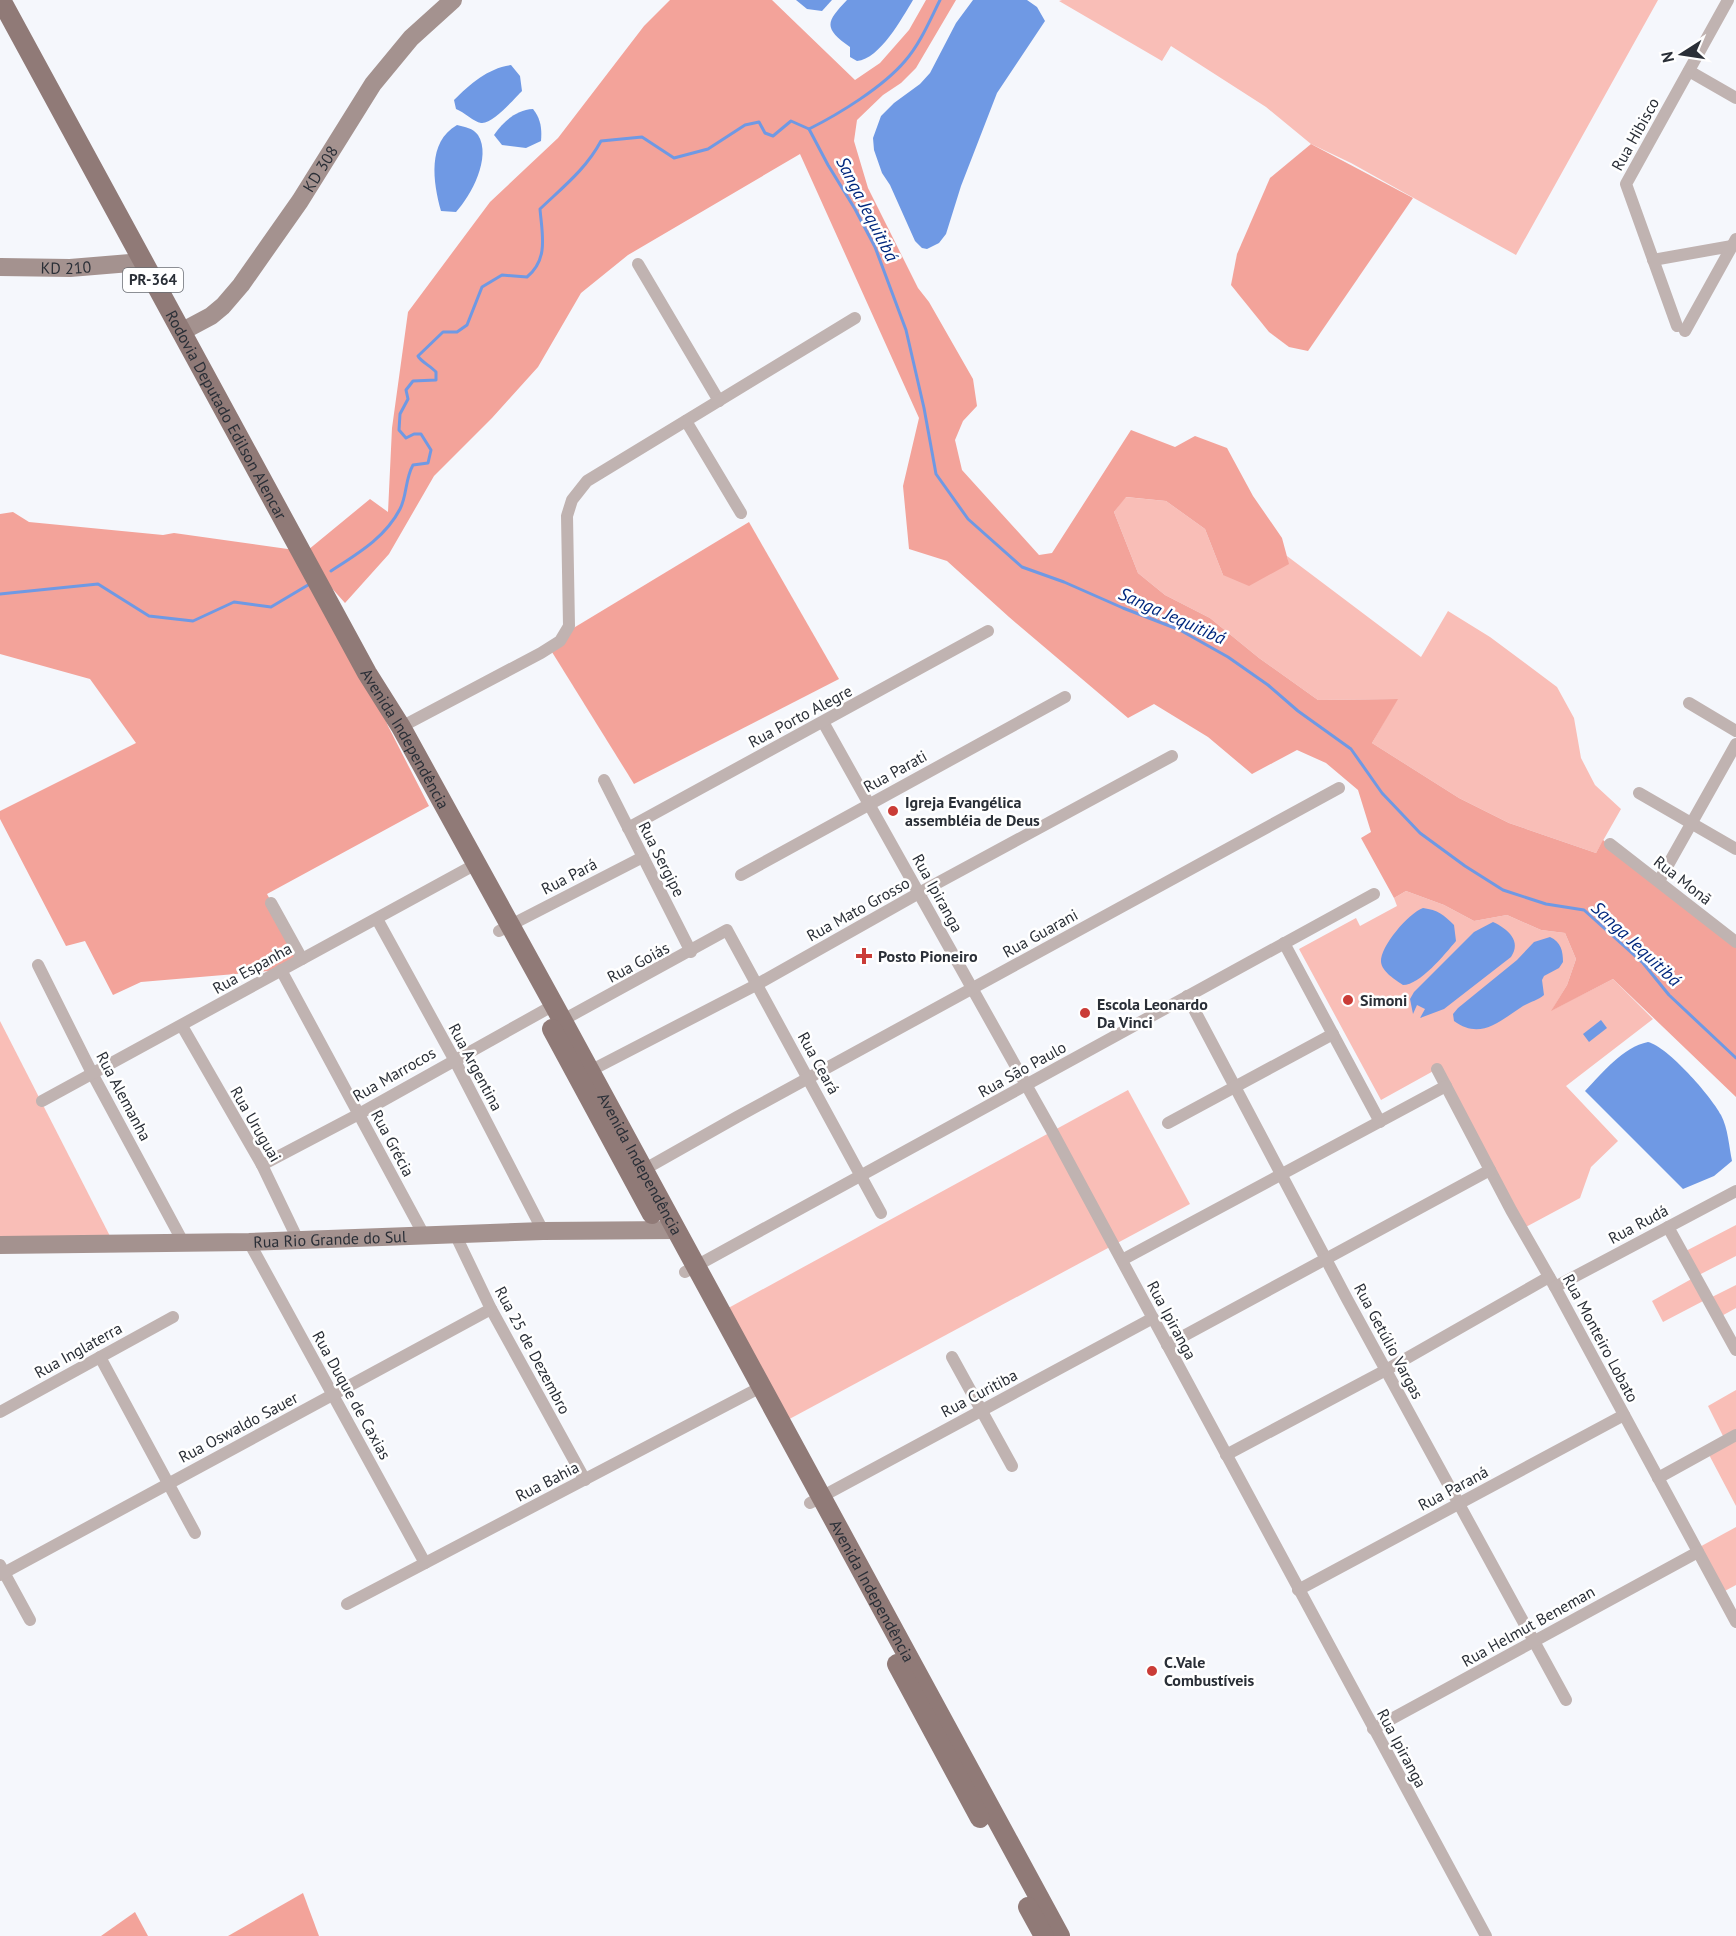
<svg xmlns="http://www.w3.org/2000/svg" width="1736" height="1936" font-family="'PT Sans',sans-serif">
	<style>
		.green { fill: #f9beb7 }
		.forest { fill: #f3a39a }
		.water { fill: #6f99e4 }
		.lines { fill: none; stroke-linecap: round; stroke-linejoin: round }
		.stream { stroke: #6f99e4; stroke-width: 3 }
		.street { stroke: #c0b3b1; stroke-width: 12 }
		.secondary { stroke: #a4928f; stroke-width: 18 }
		.primary { stroke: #907a77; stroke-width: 20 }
		.poi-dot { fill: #ca3c37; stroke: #fff; stroke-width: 2 }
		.labels { text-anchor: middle; stroke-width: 5; stroke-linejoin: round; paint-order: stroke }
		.shield { fill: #fff; stroke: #6a6d73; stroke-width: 1.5 }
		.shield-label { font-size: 15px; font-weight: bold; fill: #2a2f37 }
		.street-label { font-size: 16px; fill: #2a2f37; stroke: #fff }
		.poi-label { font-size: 16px; font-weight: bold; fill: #2a2f37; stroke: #fff; text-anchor: start }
		.water-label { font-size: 18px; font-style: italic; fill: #00277d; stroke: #fff }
	</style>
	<rect width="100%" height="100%" fill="#f5f7fc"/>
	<g class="green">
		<path d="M1062,0h596l-142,255 -165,-92 -40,-19 -45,-37 -95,-61 -9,15 -103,-60z"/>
		<path d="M1125,497l41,4 39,28 18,46 65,-11 -1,-8 134,101 27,-46 42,26 67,50 17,31 7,40 14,27 26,24 -25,44 -87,-30 -50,-25 -87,-55 25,-44 -79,1 -59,-42 -49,-40 -45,-23 -27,-22 -24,-61z"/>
		<path d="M1406,891l38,14 30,16 33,-6 34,15 24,3 11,26 -9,26 -15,25 61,-31 40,40 -87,67 52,55 -27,26 -11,31 -58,31 -85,-160 -56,31 -82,-151 57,-31 4,8 37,-20 -3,-8z"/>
		<path d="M0,1021l113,221 -113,3z"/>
		<path d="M1128,1090l62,114 -408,219 -61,-111z"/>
		<path d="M1736,1225v31l-41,21 13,22 28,-14v23l-18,10 -11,-19 -44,23 -11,-21 43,-24 -13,-24z"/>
		<path d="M1736,1390v116l-29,-55 18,-11 -17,-34z"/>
		<path d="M1736,1527v58l-15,8 -25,-44z"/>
	</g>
	<g class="forest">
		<path d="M670,0h102l83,80 25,-17 29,-33 17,-30h30l-40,68 -15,15 -18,12 -26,25 -3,21 14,47 50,100 11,14 44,77 4,27 -14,15 -8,19 7,30 77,85 13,-2 79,-123 44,17 20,-11 32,12 26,48 29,42 7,26 -40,22 -26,-11 -18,-46 -39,-28 -40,-4 -12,15 24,61 27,22 45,23 49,40 59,42 80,-1 -26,44 87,55 50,25 87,30 7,-13 133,102v155l-123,-118 -62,32 16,-26 9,-26 -11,-26 -24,-3 -34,-15 -33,6 -30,-16 -38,-14 -12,7 -33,-60 10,-6 -13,-42 -32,-27 -29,-13 -45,24 -44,-37 -54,-33 -26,14 -119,-101 -62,-56 -38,-12 -6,-63 16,-68 -119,-264 -172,101 -47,38 -43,74 -46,51 -58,58 -45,78 -44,49 -24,-27 -13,-26 62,-51 18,13 4,-84 16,-116 82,-110 68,-64 86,-112z"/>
		<path d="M1311,144l102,54 -105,153 -19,-4 -20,-15 -38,-47 6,-31 33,-76z"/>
		<path d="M13,512l16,10 134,13 11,-2 128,18 65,122 21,53 41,80 -162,88 35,65 -21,11 -140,12 -28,13 -28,-54 -19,5 -66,-127v-8l136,-68 -46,-64 -90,-25v-140z"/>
		<path d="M749,522l90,157 -205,105 -87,-140z"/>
		<path d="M303,1893l16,43h-91z"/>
		<path d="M135,1912l13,24h-47z"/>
	</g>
	<g class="water">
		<path d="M796,0h36l-10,11 -15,-2z"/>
		<path d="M847,0h66c-11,18 -33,59 -56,61l-7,-4v-10c-27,-19 -24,-25 -3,-47z"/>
		<path d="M973,0h54l10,7 8,14 -48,72 -36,93 -15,48 -7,9 -12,6 -5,-1 -7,-7 -25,-56 -8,-12 -8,-23 -1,-12 8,-22 13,-13 26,-19 10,-11 26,-50z"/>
		<path d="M511,65l9,11 2,15c-7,7 -30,34 -41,32 -7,-1 -17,-11 -25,-14l-2,-9c16,-16 34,-32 57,-35z"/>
		<path d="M533,109c8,10 9,20 8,32l-15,7 -24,-3 -8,-10c10,-14 22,-25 39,-26z"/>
		<path d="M457,125c8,2 16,3 21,10 14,22 -7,61 -22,77l-15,-1c-8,-29 -14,-69 16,-86z"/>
		<path d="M1423,908c15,2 21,7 31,17l2,16c-11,13 -36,44 -53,44 -7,-5 -21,-13 -22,-23 -1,-16 28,-49 42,-54z"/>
		<path d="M1493,922c15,7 29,19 18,35l-67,52 -24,9 5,-9 -8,-4 -4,9 -3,-15 4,-7 60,-60z"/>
		<path d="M1550,937c11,5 13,14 13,25l-4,6 -15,8 -2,4 2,15c-6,5 -14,7 -21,11 -22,14 -42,35 -69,15l-1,-7 5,-6 59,-48 17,-18z"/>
		<path d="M1601,1020l6,8 -18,14 -6,-8z"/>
		<path d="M1648,1042c20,5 63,54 73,73 7,13 8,32 11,46l-18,15 -31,13 -98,-98c17,-18 38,-44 63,-49z"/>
	</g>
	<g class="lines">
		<g class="stream">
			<path d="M809,129l19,36 27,44 20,38 31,83 18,78 12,66 32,45 54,48 42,15 59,26 57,22 48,27 40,28 30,26 53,38 31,44 38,40 45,33 38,24 43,14 38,6 59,53 26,32 67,63"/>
			<path d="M331,571c26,-17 54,-33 69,-62 7,-13 5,-30 13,-44l15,-2 3,-13 -10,-16h-7l-8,4 -7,-8 1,-16 8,-15 -2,-9 7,-9 23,-1v-8c-5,-6 -15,-10 -18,-16l25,-24h14l10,-7 15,-38 20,-12 25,2c22,-18 15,-43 13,-68 23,-22 46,-40 61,-68l41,-4 32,21 34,-9 37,-24 14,-3 6,11 8,3 18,-15 18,8c30,-15 74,-42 96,-68 15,-17 25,-41 35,-61"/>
			<path d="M0,594l98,-10 51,32 44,5 41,-19 37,5 37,-22"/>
		</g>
		<g class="street">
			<path d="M1689,71l47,27"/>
			<path d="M1653,260l79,-14"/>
			<path d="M638,264l81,137"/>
			<path d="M1677,326l-51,-142 102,-184"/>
			<path d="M1685,331l51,-92"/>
			<path d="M686,421l55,92"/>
			<path d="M1689,703l47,28"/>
			<path d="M823,722l229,409 434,805"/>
			<path d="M401,727l140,-74 19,-12 9,-15 -2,-110 5,-16 15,-19 268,-163"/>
			<path d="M604,780l87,172"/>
			<path d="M1639,793l97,56"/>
			<path d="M628,828l360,-197"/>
			<path d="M1610,844l126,98"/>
			<path d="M741,875l324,-178"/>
			<path d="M1659,881l77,-137"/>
			<path d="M271,903l31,56"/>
			<path d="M377,919l77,140 89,172"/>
			<path d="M499,931l144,-74"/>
			<path d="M1284,943l96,179"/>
			<path d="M38,965l55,110 90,167"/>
			<path d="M281,970l144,267"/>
			<path d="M1187,996l160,303 219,401"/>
			<path d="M563,1020l164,-90 154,283"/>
			<path d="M182,1026l80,139 36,75"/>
			<path d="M1437,1069l74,141 44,77 181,335"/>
			<path d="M584,1074l172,-89 163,-92 253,-137"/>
			<path d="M42,1101l434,-237"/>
			<path d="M1168,1123l165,-89"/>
			<path d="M262,1165l97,-51 195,-109"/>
			<path d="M638,1173l99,-56 602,-329"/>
			<path d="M1668,1227l68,123"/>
			<path d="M455,1234l36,75 94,171"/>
			<path d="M249,1242l176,321"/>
			<path d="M1122,1260l324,-174"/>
			<path d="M685,1272l689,-378"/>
			<path d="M1555,1287l181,-96"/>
			<path d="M1167,1345l323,-175"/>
			<path d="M100,1357l95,176"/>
			<path d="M952,1357l60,109"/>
			<path d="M0,1412l173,-95"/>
			<path d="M1226,1455l160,-85 163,-93"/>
			<path d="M1658,1478l78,-43"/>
			<path d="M810,1503l343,-185"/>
			<path d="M0,1565l30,55"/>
			<path d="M0,1575l491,-266"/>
			<path d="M1298,1590l326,-175"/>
			<path d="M347,1604l414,-217"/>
			<path d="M1373,1729l325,-177"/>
		</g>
		<g class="secondary">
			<path id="s1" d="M0,267l70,1 72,-6"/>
			<path id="s2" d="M181,332l30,-16 12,-10 18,-21 59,-84 73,-117 38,-46 42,-38"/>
			<path id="s3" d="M0,1245l249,-3 294,-11 133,-1"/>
		</g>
		<g class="primary">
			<path id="s4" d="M1,0l366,673 34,54 153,278 506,931"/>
			<path d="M552,1029l100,185"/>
			<path d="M897,1664l83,154"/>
			<path d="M1028,1907l16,29"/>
		</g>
	</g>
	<g class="poi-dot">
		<circle cx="893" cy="811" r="6"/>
		<path d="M861 947h6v6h6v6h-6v6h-6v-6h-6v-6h6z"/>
		<circle cx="1348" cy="1000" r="6"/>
		<circle cx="1085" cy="1013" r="6"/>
		<circle cx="1152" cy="1671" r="6"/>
	</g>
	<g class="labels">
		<rect class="shield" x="123" y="268" width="60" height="24" rx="4.5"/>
		<g class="shield-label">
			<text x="153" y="285">PR-364</text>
		</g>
		<g class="street-label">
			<text transform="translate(1635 134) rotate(-61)" y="6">Rua Hibisco</text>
			<text dy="6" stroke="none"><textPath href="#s2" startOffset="218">KD 308</textPath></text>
			<text dy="6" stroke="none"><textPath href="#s1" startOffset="66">KD 210</textPath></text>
			<text dy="6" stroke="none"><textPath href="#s4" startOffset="472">Rodovia Deputado Edilson Alencar</textPath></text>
			<text transform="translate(800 716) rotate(-28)" y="6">Rua Porto Alegre</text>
			<text dy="6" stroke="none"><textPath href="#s4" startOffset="842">Avenida Independência</textPath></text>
			<text transform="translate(895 771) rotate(-29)" y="6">Rua Parati</text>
			<text transform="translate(662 859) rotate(63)" y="6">Rua Sergipe</text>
			<text transform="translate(569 876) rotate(-27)" y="6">Rua Pará</text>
			<text transform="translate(1683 880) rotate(38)" y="6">Rua Monã</text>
			<text transform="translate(938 893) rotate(61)" y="6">Rua Ipiranga</text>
			<text transform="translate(858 909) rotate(-29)" y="6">Rua Mato Grosso</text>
			<text transform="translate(1040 933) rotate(-29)" y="6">Rua Guarani</text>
			<text transform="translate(638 962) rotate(-28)" y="6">Rua Goiás</text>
			<text transform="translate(252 968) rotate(-29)" y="6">Rua Espanha</text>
			<text transform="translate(819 1063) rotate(61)" y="6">Rua Ceará</text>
			<text transform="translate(476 1067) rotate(62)" y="6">Rua Argentina</text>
			<text transform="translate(1022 1069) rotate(-29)" y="6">Rua São Paulo</text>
			<text transform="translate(394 1074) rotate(-30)" y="6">Rua Marrocos</text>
			<text transform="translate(124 1096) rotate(62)" y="6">Rua Alemanha</text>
			<text transform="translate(256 1124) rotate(60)" y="6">Rua Uruguai</text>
			<text transform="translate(393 1143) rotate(62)" y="6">Rua Grécia</text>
			<text dy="6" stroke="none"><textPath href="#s4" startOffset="1328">Avenida Independência</textPath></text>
			<text transform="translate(1638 1224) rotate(-28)" y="6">Rua Rudá</text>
			<text dy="6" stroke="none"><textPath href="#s3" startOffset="330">Rua Rio Grande do Sul</textPath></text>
			<text transform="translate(1172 1320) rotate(62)" y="6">Rua Ipiranga</text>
			<text transform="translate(1601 1338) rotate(62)" y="6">Rua Monteiro Lobato</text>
			<text transform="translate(1389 1341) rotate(62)" y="6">Rua Getúlio Vargas</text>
			<text transform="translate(78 1350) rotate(-29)" y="6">Rua Inglaterra</text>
			<text transform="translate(533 1350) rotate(62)" y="6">Rua 25 de Dezembro</text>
			<text transform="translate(979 1393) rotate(-28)" y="6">Rua Curitiba</text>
			<text transform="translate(352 1395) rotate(61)" y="6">Rua Duque de Caxias</text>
			<text transform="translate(238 1427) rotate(-28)" y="6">Rua Oswaldo Sauer</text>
			<text transform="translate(547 1481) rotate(-27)" y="6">Rua Bahia</text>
			<text transform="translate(1453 1488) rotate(-28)" y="6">Rua Paraná</text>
			<text dy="6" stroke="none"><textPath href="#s4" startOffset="1814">Avenida Independência</textPath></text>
			<text transform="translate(1528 1626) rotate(-29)" y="6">Rua Helmut Beneman</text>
			<text transform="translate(1402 1748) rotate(62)" y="6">Rua Ipiranga</text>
		</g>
		<g class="poi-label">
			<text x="905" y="808">Igreja Evangélica<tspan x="905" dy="18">assembléia de Deus</tspan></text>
			<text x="878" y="962">Posto Pioneiro</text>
			<text x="1360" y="1006">Simoni</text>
			<text x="1097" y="1010">Escola Leonardo<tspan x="1097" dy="18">Da Vinci</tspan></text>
			<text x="1164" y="1668">C.Vale<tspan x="1164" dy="18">Combustíveis</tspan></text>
		</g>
		<g class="water-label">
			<text transform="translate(867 209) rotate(63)" y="6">Sanga Jequitibá</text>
			<text transform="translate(1172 616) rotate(24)" y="6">Sanga Jequitibá</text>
			<text transform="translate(1636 944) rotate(43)" y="6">Sanga Jequitibá</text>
		</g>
	</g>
	<g transform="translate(1682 54) rotate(258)" stroke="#ffffff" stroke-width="4.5" paint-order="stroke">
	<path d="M0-4.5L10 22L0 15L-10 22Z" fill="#2a2f37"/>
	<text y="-9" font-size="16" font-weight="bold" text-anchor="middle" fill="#2a2f37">N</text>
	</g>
</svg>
